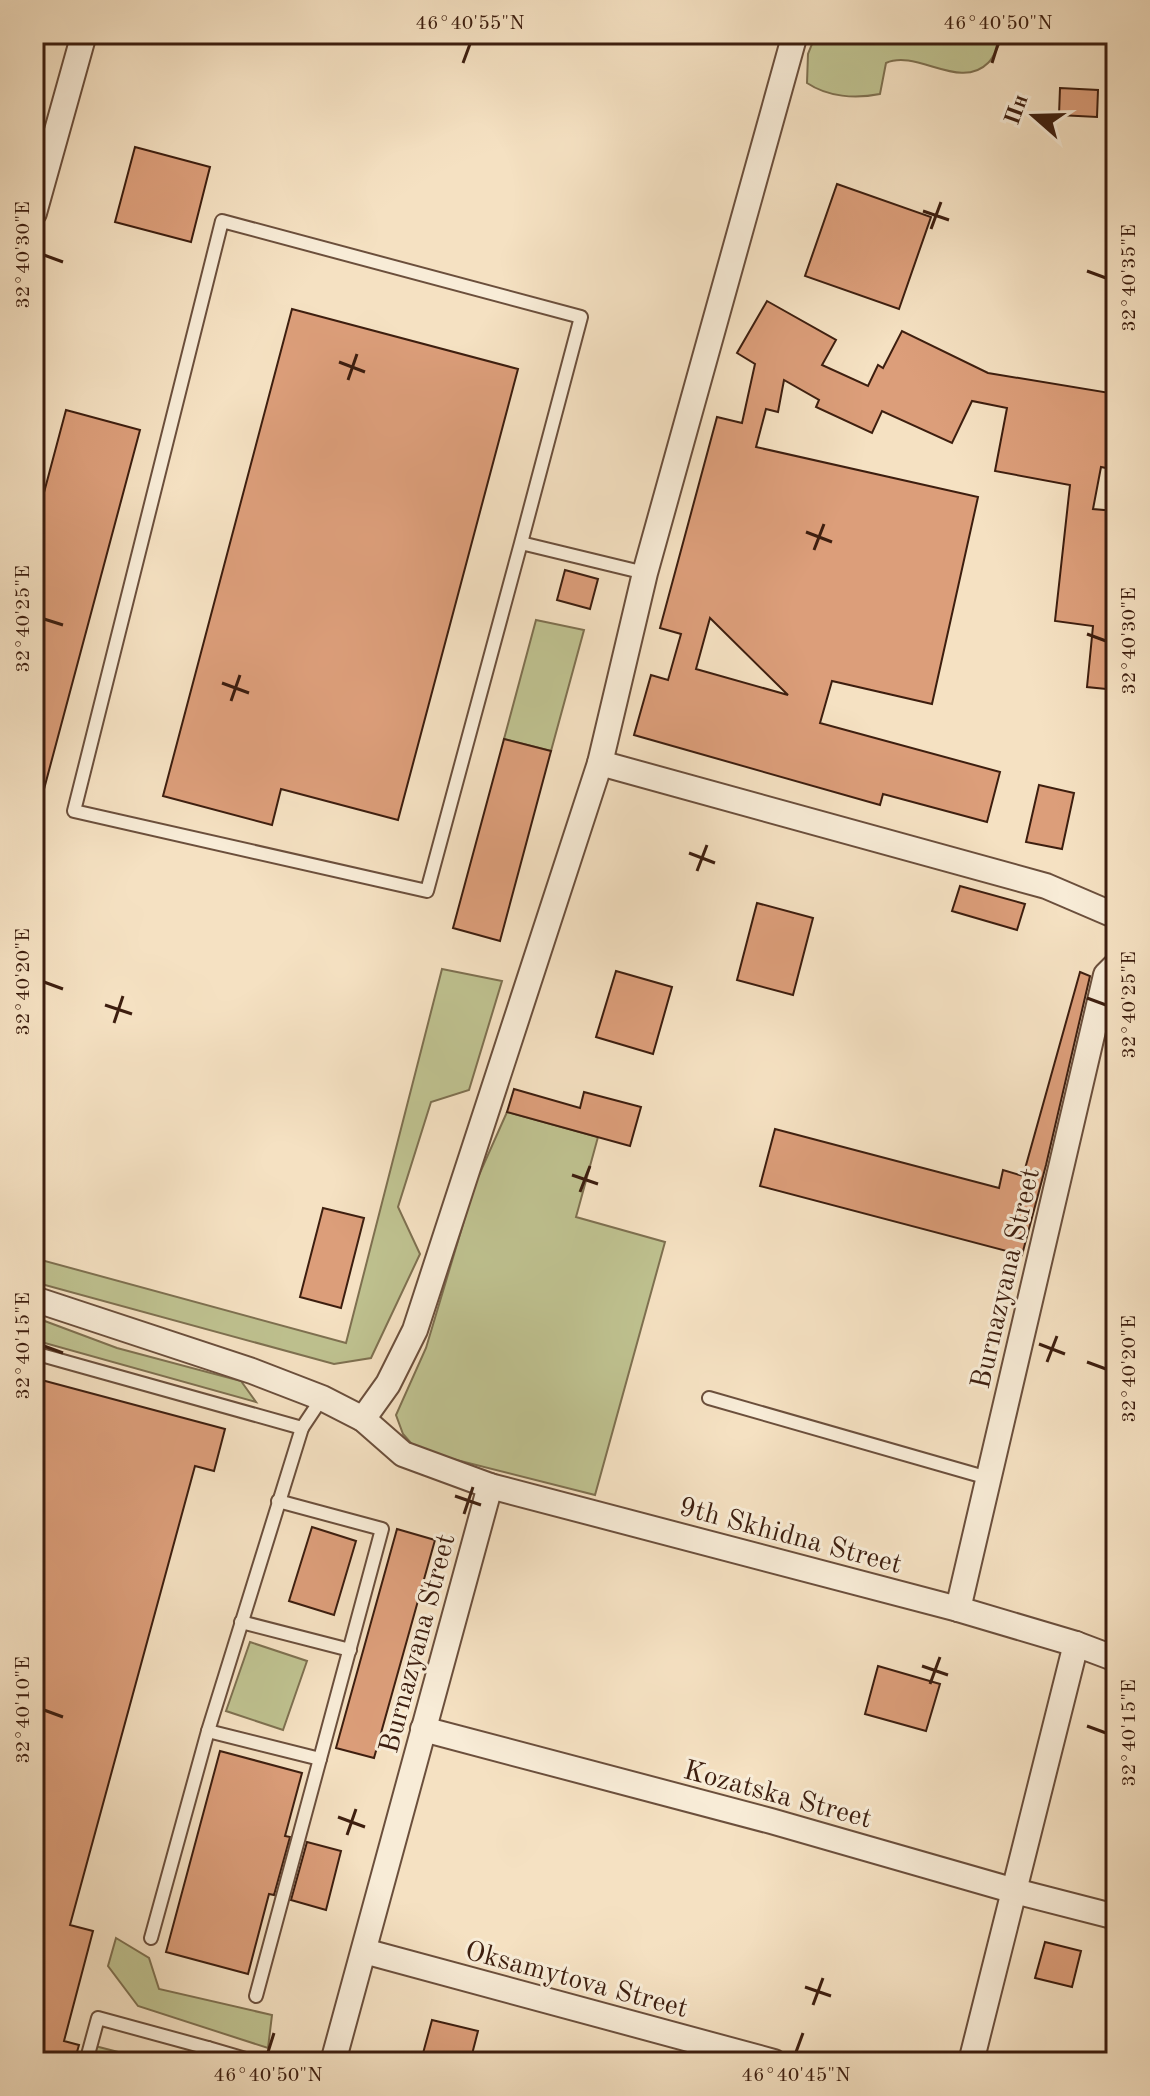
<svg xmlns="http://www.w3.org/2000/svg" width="1150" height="2096" font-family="'Old Standard TT',serif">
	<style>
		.green { fill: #bfc290; stroke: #7e7050; stroke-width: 2 }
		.building { fill: #dc9e7a; stroke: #3d1e0f; stroke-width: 2; fill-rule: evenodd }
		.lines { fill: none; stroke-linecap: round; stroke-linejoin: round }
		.lane-casing { stroke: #6b4f3c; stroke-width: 16 }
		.street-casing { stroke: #6b4f3c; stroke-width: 28 }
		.lane { stroke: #f8ecd7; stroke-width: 12 }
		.street { stroke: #f8ecd7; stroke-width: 24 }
		.ticks { fill: none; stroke: #3d1e0f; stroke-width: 3 }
		.labels { text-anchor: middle; stroke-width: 6; stroke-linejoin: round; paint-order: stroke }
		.street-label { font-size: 28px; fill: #3d1e0f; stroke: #f8ecd7 }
		.neatline { fill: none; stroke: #3d1e0f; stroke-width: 3 }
		.ticks-label { font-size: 20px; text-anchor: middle; fill: #3d1e0f }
	</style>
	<rect width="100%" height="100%" fill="#f5e1c2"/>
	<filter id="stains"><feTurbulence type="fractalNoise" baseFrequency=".0025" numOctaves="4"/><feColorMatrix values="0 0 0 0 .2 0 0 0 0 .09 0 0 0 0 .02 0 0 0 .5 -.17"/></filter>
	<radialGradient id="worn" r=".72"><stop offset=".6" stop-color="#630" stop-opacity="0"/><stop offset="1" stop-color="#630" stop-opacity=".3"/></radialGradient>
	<g class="green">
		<path d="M816,34h183l2,7c-4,6 -7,17 -13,22 -28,28 -71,-14 -102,0l-6,31c-25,5 -52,3 -73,-11l1,-29z"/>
		<path d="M536,620l48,10 -33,121 -47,-12z"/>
		<path d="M442,969l60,12 -33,109 -38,12 -33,105 22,47 -49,104 -37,6 -300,-82v-24l312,85z"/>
		<path d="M507,1112l91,25 -22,80 89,25 -70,253 -178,-45 -14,-16 -7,-19 30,-67 49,-164z"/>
		<path d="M34,1317l83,31 124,33 15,21 -222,-62z"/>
		<path d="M250,1642l57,19 -24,69 -57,-19z"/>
		<path d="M116,1938l33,20 10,31 113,26 -4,33 -130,-42 -30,-40z"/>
		<path d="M95,2046l62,16h-66z"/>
	</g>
	<g class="building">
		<path d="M1060,88l38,2 -1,27 -38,-2z"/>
		<path d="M135,147l75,20 -19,75 -76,-20z"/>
		<path d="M837,184l94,33 -32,92 -94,-33z"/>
		<path d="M767,301l69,39 -14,25 46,21 10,-21 5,3 19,-37 86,42 128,21v76l-15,-3 -8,42 23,2v179l-29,-3 6,-61 -38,-5 15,-136 -75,-14 12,-63 -35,-7 -20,42 -70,-32 -10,22 -56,-26 3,-7 -35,-20 -6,32 -12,-3 -10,38 222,50 -46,207 -100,-23 -12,42 180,49 -13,50 -104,-28 -3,11 -246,-70 17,-60 17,5 13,-46 -21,-6 57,-211 25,6 13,-59 -18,-11zM710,618l78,77 -92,-26z"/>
		<path d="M292,309l226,60 -120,451 -117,-31 -9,36 -109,-29z"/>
		<path d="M66,410l74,20 -100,374 -6,-1v-273z"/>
		<path d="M565,570l33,9 -8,30 -33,-9z"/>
		<path d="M504,739l47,12 -51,190 -47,-13z"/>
		<path d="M1039,785l35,8 -12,56 -36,-7z"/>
		<path d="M960,886l65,18 -8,26 -65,-19z"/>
		<path d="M757,903l56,15 -20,77 -56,-15z"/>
		<path d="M616,971l56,16 -19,67 -57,-17z"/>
		<path d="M1080,972l10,4 -44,189 -24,90 -262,-69 15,-57 224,59 4,-18 20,6z"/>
		<path d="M514,1089l66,19 4,-16 57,15 -11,39 -123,-34z"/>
		<path d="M323,1208l41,10 -23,90 -41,-11z"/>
		<path d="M34,1378l191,51 -11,42 -19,-5 -125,459 23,6 -29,110 15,4 -5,17h-40z"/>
		<path d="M312,1527l44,14 -22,74 -45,-14z"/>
		<path d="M397,1529l38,11 -61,218 -38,-10z"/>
		<path d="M878,1666l62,18 -14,47 -61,-17z"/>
		<path d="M220,1751l82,22 -17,63 5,1 -16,58 -5,-1 -21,80 -82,-22z"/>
		<path d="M307,1842l34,9 -15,59 -35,-10z"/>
		<path d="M1045,1942l36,9 -9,36 -37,-9z"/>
		<path d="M432,2020l46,11 -8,31h-28l-20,-5z"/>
	</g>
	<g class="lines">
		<g class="lane-casing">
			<g id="lane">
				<path d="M521,543l-94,348 -353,-80 148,-590 359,96 -60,226 124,30"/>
				<path d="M34,1353l268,75 20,-30"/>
				<path d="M709,1398l279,80"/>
				<path d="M241,1622l109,28"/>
				<path d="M208,1731l112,28"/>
				<path d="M151,1938l57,-207 94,-303"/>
				<path d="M256,1996l126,-467 -104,-28"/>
				<path d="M86,2062l12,-44 110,30"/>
				<path d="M204,2062l4,-14 48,14"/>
			</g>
		</g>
		<g class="street-casing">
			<g id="street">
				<path d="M34,213l50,-179"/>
				<path d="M600,763l446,123 70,30"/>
				<path d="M34,1299l218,72 70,27 41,21 40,35 87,32 -157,576"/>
				<path d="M363,1419l25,-35 27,-54 185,-567 45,-190 150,-539"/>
				<path d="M490,1486l468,123 118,35 40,15"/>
				<path d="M958,1609l148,-634 10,-10"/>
				<path d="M423,1729l348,92 244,70 101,26"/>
				<path d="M364,1951l410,111"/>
				<path d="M971,2062l105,-418"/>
			</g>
		</g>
		<use href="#lane" class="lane"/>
		<use href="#street" class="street"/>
	</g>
	<path class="ticks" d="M463,63l7,-19M992,63l6,-19M923,211l26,9M931,229l10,-27M44,255l19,7M1087,271l19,7M339,362l26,10M348,380l9,-26M806,532l26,10M814,550l10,-26M44,619l19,6M1087,634l19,7M222,683l27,10M231,701l9,-26M689,853l26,10M697,871l10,-26M44,982l19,7M1087,998l19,7M105,1005l27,9M114,1023l9,-27M572,1175l26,9M580,1192l10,-26M1039,1344l26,10M44,1346l19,7M1047,1362l10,-26M1087,1362l19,7M455,1496l26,9M464,1514l9,-27M922,1666l26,9M930,1684l10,-27M44,1710l19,7M1087,1726l19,7M338,1817l27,10M347,1835l9,-26M805,1987l26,9M813,2005l10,-27M268,2052l6,-19M796,2052l7,-19"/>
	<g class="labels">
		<g class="street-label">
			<text transform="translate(1004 1278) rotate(-77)" y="10">Burnazyana Street</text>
			<text transform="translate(791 1534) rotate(15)" y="10">9th Skhidna Street</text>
			<text transform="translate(416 1643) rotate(-75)" y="10">Burnazyana Street</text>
			<text transform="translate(778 1793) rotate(15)" y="10">Kozatska Street</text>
			<text transform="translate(577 1978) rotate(15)" y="10">Oksamytova Street</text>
		</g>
	</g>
	<rect width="1150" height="2096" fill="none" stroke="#f5e1c2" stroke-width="88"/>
	<g transform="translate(1034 116) rotate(290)" stroke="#f8ecd7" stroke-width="6" paint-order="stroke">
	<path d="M0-6L14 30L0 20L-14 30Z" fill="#3d1e0f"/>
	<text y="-12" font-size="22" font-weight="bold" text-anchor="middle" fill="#3d1e0f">Пн</text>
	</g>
	<rect x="44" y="44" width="1062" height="2008" class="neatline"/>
	<g class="ticks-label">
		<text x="470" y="29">46°40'55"N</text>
		<text x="998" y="29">46°40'50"N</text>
		<text transform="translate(22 255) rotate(-90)" y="7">32°40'30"E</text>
		<text transform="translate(1128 278) rotate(-90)" y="7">32°40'35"E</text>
		<text transform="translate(22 619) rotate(-90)" y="7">32°40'25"E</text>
		<text transform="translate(1128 641) rotate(-90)" y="7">32°40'30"E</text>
		<text transform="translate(22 982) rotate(-90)" y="7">32°40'20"E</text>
		<text transform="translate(1128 1005) rotate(-90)" y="7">32°40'25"E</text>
		<text transform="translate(22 1346) rotate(-90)" y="7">32°40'15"E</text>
		<text transform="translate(1128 1369) rotate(-90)" y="7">32°40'20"E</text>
		<text transform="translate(22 1710) rotate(-90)" y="7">32°40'10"E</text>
		<text transform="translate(1128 1733) rotate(-90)" y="7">32°40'15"E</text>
		<text x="268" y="2081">46°40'50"N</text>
		<text x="796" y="2081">46°40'45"N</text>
	</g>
	<rect width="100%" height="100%" filter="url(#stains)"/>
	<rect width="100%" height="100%" fill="url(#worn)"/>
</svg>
